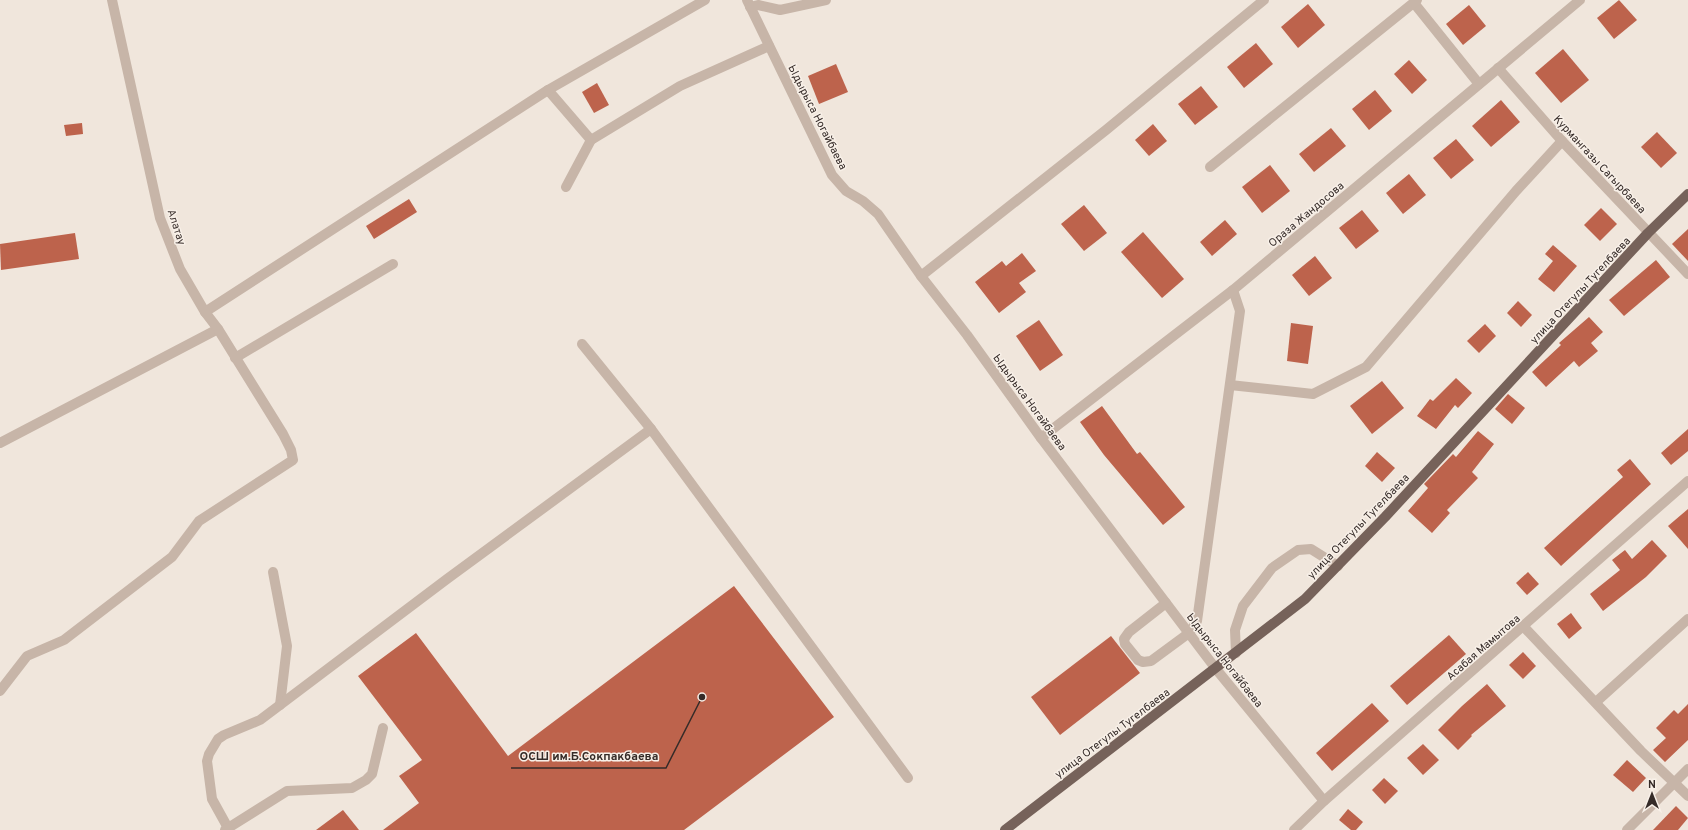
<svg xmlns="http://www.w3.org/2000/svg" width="1688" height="830" font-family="Overpass,sans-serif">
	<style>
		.building { fill: #bd634c }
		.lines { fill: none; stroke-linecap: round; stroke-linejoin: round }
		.minor { stroke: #c7b5a8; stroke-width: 10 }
		.primary { stroke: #76625a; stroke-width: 10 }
		.labels { text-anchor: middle; stroke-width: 3; stroke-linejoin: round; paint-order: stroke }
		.street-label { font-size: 11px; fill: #352b28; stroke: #f8f0e8 }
		.leader { fill: none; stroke: #352b28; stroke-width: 1.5 }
		.callout-dot { fill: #352b28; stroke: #f8f0e8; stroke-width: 1.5 }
		.callout-label { font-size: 12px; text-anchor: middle; font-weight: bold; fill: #352b28; stroke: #f8f0e8; stroke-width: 3; stroke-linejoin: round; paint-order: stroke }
	</style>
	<rect width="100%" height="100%" fill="#f0e6dc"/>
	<g class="building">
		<path d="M1619,0l18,20 -23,19 -17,-21z"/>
		<path d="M1308,4l17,21 -27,23 -17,-21z"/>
		<path d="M1469,5l17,21 -23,19 -17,-21z"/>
		<path d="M1256,43l17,21 -29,24 -17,-21z"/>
		<path d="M1563,49l26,31 -28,23 -26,-30z"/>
		<path d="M1409,60l18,20 -15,14 -18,-20z"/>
		<path d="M836,64l12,28 -29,12 -11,-28z"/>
		<path d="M597,83l12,22 -15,8 -12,-21z"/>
		<path d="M1201,86l17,21 -23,18 -17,-21z"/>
		<path d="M1375,90l17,21 -23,19 -17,-21z"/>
		<path d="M1501,100l19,22 -29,25 -19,-21z"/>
		<path d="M82,123l1,11 -17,2 -2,-11z"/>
		<path d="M1153,124l14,17 -18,15 -14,-16z"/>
		<path d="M1331,128l15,18 -32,26 -15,-18z"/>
		<path d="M1657,132l20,21 -16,15 -20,-21z"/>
		<path d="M1456,139l18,21 -23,19 -18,-21z"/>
		<path d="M1270,165l20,26 -28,22 -20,-26z"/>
		<path d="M1409,174l17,21 -23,19 -17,-21z"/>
		<path d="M409,199l8,13 -43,27 -8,-13z"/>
		<path d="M1084,205l23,28 -23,18 -23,-27z"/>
		<path d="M1601,208l16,16 -17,17 -16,-16z"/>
		<path d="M1362,210l17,21 -23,18 -17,-21z"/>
		<path d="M1225,220l12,14 -25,22 -12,-14z"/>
		<path d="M1688,229v32l-16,-17z"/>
		<path d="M1143,232l41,47 -22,19 -41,-46z"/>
		<path d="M75,233l4,26 -78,11 -1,-26z"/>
		<path d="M1553,245l24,21 -23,26 -16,-13 15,-18 -8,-7z"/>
		<path d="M1022,253l14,18 -17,12 7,9 -27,21 -24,-31 27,-21 4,5z"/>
		<path d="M1315,256l17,22 -23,18 -17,-21z"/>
		<path d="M1656,260l14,17 -46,39 -15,-16z"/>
		<path d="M1518,301l14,14 -11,12 -14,-14z"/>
		<path d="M1589,317l14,15 -12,11 7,8 -19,16 -5,-6 -28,26 -14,-15 29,-27 -2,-2z"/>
		<path d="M1039,320l24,35 -23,16 -24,-35z"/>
		<path d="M1291,323l22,3 -5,38 -21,-3z"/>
		<path d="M1485,324l11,12 -17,17 -12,-12z"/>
		<path d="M1456,378l16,15 -14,15 -3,-3 -19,24 -19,-13 13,-17 3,2z"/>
		<path d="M1382,381l22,27 -32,26 -22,-28z"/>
		<path d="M1508,394l17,14 -13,16 -17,-15z"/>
		<path d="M1102,406l35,48 3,-2 45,55 -22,18 -59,-70 -24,-33z"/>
		<path d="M1688,429v22l-17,14 -10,-12z"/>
		<path d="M1478,431l16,13 -22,28 6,6 -31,32 3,3 -18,20 -24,-22 20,-23 -4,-4 29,-30 3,3z"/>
		<path d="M1377,452l18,16 -13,14 -17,-16z"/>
		<path d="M1630,459l21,25 -90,82 -17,-18 79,-71 -6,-7z"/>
		<path d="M1688,509v40l-20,-23z"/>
		<path d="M1652,540l15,16 -21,21 -43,34 -13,-17 30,-24 -8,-10 13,-10 7,9z"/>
		<path d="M1528,572l11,12 -12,11 -11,-12z"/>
		<path d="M734,586l100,131 -150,113h-301l36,-27 -20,-27 23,-16 -64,-84 58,-43 92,123z"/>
		<path d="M1571,613l11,15 -13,11 -12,-15z"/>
		<path d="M1449,635l17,19 -59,51 -17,-19z"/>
		<path d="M1111,636l29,37 -80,62 -29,-38z"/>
		<path d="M1523,652l13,14 -13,13 -14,-14z"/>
		<path d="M1487,684l19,22 -35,29 1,1 -14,14 -20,-20 24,-24z"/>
		<path d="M1372,703l17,18 -57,50 -16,-18z"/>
		<path d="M1688,704v36l-23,22 -12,-12 13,-12 -10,-10 18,-18 4,4z"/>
		<path d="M1423,744l16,16 -16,15 -16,-17z"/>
		<path d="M1627,760l19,18 -13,14 -20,-17z"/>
		<path d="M1384,778l14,13 -13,13 -13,-14z"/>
		<path d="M1676,806l12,12 -10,12h-25z"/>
		<path d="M1348,809l15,13 -7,8h-5l-12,-10z"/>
		<path d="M343,810l16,20h-43z"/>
	</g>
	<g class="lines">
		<g class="minor">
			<path d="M747,0l85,175 14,16 17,10 15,13 43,62 46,59 74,103 175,231 108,132"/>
			<path d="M1414,3l65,81"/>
			<path d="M750,7l8,-2 22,5 46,-10"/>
			<path d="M1498,68l64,73 126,133"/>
			<path d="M548,90l43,50"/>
			<path d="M1210,167l207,-167"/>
			<path d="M566,187l25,-47 89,-54 89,-40"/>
			<path d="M921,276l185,-146 158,-130"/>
			<path d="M205,312l343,-222 157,-90"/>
			<path d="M582,344l69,85 257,349"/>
			<path d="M235,358l158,-94"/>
			<path d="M1230,385l83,9 53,-27 150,-176 46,-50"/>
			<path d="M1041,438l192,-148 347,-290"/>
			<path d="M0,443l218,-114"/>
			<path d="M273,572l14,74 -7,59"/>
			<path d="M1166,603l-37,29 -5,7 1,5 13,16 5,2 8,-1 38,-28 8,-12 43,-310 -7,-21"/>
			<path d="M1524,627l117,124 47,45"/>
			<path d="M1236,653l-1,-23 8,-24 29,-38 26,-18 13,-1 27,17"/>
			<path d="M0,691l27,-35 37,-16 108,-83 27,-36 94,-61 -2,-10 -8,-16 -65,-105 -13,-17 -25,-43 -20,-51 -48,-218"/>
			<path d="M1596,702l92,-83"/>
			<path d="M228,828l-16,-29 -5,-38 2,-7 9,-15 6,-4 36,-15 187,-141 204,-150"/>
			<path d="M225,830l62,-39 65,-3 14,-8 6,-6 11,-46"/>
			<path d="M1294,830l30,-29 364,-320"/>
			<path d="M1627,830l61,-61"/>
		</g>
		<path class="primary" d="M1005,830l300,-231 80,-82 263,-284 40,-39"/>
	</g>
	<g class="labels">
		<g class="street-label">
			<text transform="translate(818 117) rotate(63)" y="4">Ыдырыса Ногайбаева</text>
			<text transform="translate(1600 164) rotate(47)" y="4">Курмангазы Сагырбаева</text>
			<text transform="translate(1306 214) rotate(-40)" y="4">Ораза Жандосова</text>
			<text transform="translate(177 227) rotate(72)" y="4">Алатау</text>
			<text transform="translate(1580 290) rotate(-47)" y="4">улица Отегулы Тугелбаева</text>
			<text transform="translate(1030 402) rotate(54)" y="4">Ыдырыса Ногайбаева</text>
			<text transform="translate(1358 526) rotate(-46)" y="4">улица Отегулы Тугелбаева</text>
			<text transform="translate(1483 647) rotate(-41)" y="4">Асабая Мамытова</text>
			<text transform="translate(1225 660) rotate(52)" y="4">Ыдырыса Ногайбаева</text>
			<text transform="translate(1112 733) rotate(-37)" y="4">улица Отегулы Тугелбаева</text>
		</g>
	</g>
	<path class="leader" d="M702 697L666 768H511"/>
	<circle class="callout-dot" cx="702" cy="697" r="4"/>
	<g class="callout-label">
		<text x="589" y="760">ОСШ им.Б.Сокпакбаева</text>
	</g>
	<g transform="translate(1652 794)" stroke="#f8f0e8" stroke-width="3" paint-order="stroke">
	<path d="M0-3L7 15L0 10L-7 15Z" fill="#352b28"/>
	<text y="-6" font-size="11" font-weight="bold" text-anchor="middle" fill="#352b28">N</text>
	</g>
</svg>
